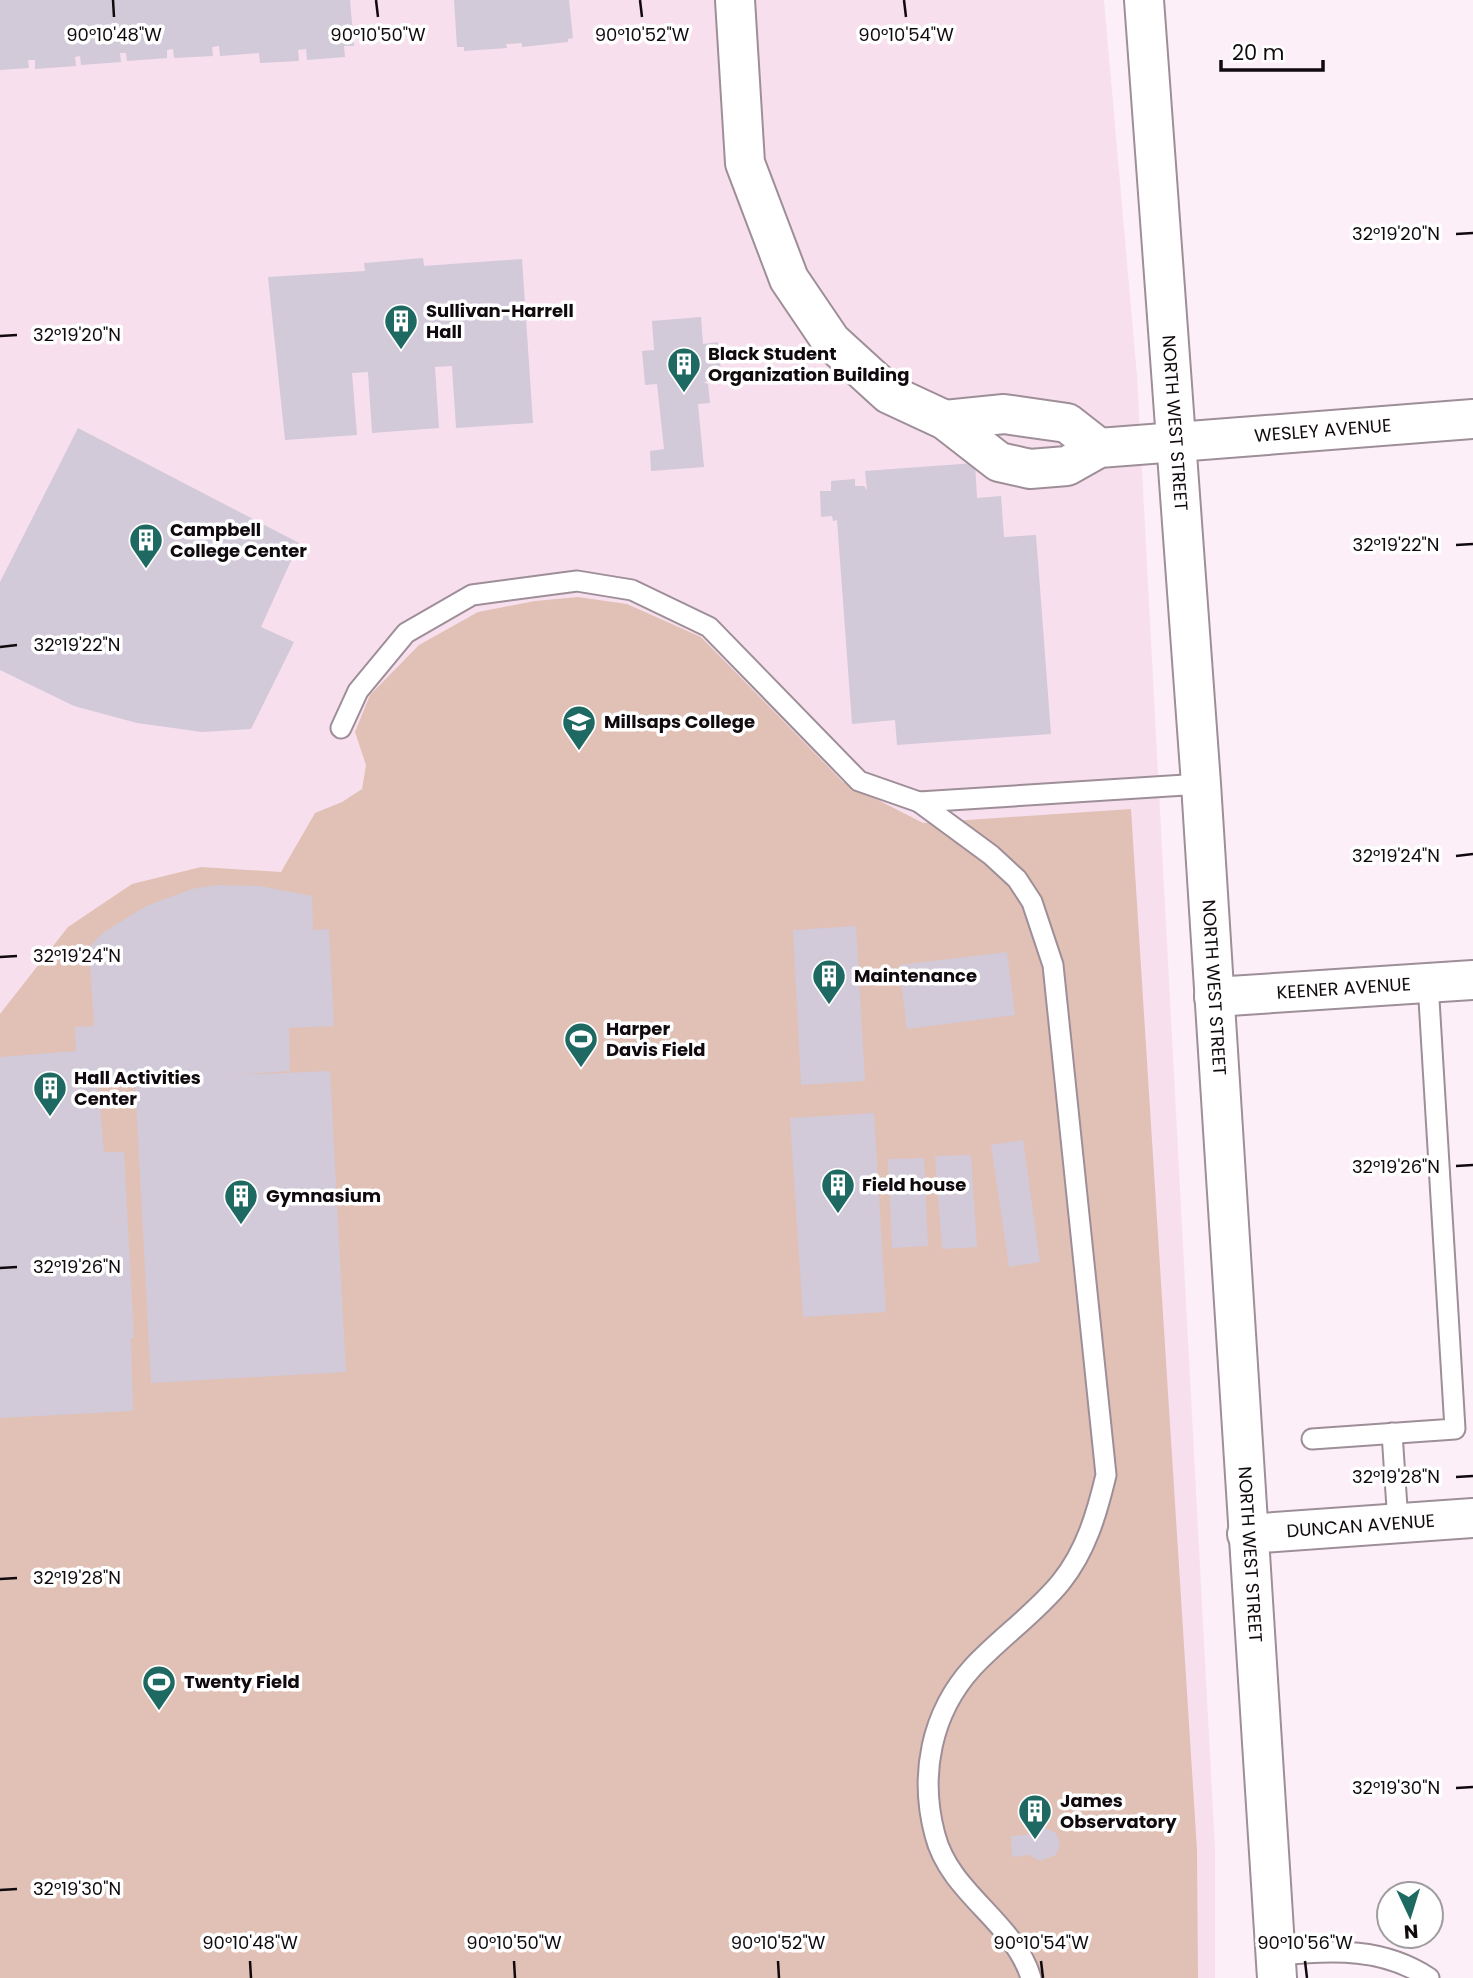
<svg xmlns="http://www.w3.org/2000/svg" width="1473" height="1978" font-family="Poppins,sans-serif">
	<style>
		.built { fill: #f7dfee }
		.green { fill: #e1c1b5 }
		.building { fill: #d2c9d9 }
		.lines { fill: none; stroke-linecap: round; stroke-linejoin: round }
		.service-casing { stroke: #9e8e98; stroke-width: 23 }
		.minor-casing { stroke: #9e8e98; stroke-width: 42 }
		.tertiary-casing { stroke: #9e8e98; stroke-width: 42 }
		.service { stroke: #fff; stroke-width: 19 }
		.minor { stroke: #fff; stroke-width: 38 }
		.tertiary { stroke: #fff; stroke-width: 38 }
		.ticks { fill: none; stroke: #100a0e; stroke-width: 2.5 }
		.labels { text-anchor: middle; stroke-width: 7; stroke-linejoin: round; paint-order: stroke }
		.poi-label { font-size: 18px; font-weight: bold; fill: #100a0e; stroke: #fff; text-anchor: start }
		.street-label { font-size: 18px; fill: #100a0e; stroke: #fff }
		.ticks-label { font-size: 18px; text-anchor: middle; fill: #100a0e; stroke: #fff; stroke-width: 7; stroke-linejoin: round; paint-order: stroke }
	</style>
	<rect width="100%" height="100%" fill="#fdeff8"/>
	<path class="built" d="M0,0h1104l33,376 78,1474v128h-1215z"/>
	<path class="green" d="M578,597l49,7 74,33 142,145 80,41 208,-14 66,1041 1,128h-1198v-964l68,-87 64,-43 69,-17 80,5 34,-59 27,-11 20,-13 4,-24 -11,-33 15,-37 49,-50 59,-33 57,-11z"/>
	<g class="building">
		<path d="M0,0h350l4,46h-10l1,11 -38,3 -1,-11 -8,1 1,11 -39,2 -1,-10 -39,3 -1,-10 -7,1 1,9 -39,2 -1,-9 -6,1v8l-40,3 -1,-8h-6l1,9 -40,3 -1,-9 -5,1 1,9 -41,3v-9h-7l1,8 -29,2z"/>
		<path d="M454,0h115l4,38 -5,1v3l-46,5v-4l-16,1 1,4 -43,3v-4h-7z"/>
		<path d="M423,258l1,8 98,-7 11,164 -77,5 -4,-62 -17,1 4,61 -67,5 -4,-61 -16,1 5,62 -72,5 -17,-163 97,-6 -1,-8z"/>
		<path d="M701,317l2,27 15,-2 4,38 -19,2 5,2 2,19 -12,1 6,63 -53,4 -1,-20 14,-2 -7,-65 -12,1 -3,-34 12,-1 -2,-29z"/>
		<path d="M78,428l221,115 -38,84 33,15 -43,87 -49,3 -65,-9 -63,-17 -74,-36v-88z"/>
		<path d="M975,463l2,35 24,-2 3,41 32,-2 15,199 -154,11 -2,-25 -43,4 -15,-204 -4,1 -1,-5 -11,1 -1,-26h11v-10l24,-2v7h9l3,4 -2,-19z"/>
		<path d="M216,885l44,1 52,10 1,34 16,-1 5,97 -45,2 1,43 -57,4 97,-4 16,301 -195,11 -16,-302 -37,3 6,68h20l10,186h-3l2,73 -133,7v-361l76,-6 -1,-24 19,-1 -5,-79 15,-15 42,-26 46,-17z"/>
		<path d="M856,926l9,155 -64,4 -8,-155z"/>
		<path d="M1007,952l8,63 -108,14 -8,-64z"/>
		<path d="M874,1113l12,199 -83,5 -13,-199z"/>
		<path d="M1023,1140l17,122 -31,5 -18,-122z"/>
		<path d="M971,1155l6,92 -35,2 -7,-93z"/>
		<path d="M924,1158l4,88 -36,2 -4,-89z"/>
		<path d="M1041,1826l15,7 4,11 -4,11 -16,6 -11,-6 -17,2 -1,-21 16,-1z"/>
	</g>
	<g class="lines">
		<g class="service-casing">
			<g id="service">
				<path d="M341,728l17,-37 48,-58 66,-38 105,-14 55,9 77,37 150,154 60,21 72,53 26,24 15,23 21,63 53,510c-9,38 -20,76 -45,107 -25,31 -60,55 -88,85 -42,46 -54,108 -38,168 15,59 79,86 96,143"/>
				<path d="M919,802l282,-18"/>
				<path d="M1392,1433l6,90"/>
				<path d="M1312,1439l143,-10 -27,-446"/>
				<path d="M1276,1955c55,-4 105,-9 153,23"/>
			</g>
		</g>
		<g class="minor-casing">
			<g id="minor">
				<path id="s1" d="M735,0l10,163 44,116 42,62 58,53 56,26 54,42 31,7 37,-3 32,-18 374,-29"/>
				<path d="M945,420l59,-6 63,9 32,25"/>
				<path id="s2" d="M1214,997l259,-17"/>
				<path id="s3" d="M1247,1534l226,-16"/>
			</g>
		</g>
		<g class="tertiary-casing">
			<g id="tertiary">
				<path id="s4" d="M1144,0l57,784 76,1194"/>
			</g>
		</g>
		<use href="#service" class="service"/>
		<use href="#minor" class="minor"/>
		<use href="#tertiary" class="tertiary"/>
	</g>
	<path class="ticks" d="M113,0l1,17M376,0l2,17M640,0l2,17M904,0l2,17M1456,234l17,-1M0,336l17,-1M1456,545l17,-1M0,647l17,-2M1456,856l17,-2M0,957l17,-1M1456,1166l17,-1M0,1268l17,-1M1456,1477l17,-1M0,1579l17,-1M1456,1788l17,-1M0,1890l17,-1M250,1961l1,17M514,1961l1,17M778,1961l1,17M1041,1961l2,17M1305,1961l2,17"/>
	<defs>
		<g id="building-pin" transform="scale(1.75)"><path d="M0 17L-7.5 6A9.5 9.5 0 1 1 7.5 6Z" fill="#1f6963" stroke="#fff"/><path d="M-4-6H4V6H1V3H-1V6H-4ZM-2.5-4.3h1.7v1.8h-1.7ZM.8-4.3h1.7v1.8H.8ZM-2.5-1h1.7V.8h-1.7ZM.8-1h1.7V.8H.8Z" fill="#fff"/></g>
		<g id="university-pin" transform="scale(1.75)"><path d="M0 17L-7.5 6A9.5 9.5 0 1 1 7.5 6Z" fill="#1f6963" stroke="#fff"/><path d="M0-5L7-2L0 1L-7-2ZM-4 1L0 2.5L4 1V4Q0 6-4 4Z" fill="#fff"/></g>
		<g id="stadium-pin" transform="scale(1.75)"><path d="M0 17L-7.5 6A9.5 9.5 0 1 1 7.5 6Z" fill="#1f6963" stroke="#fff"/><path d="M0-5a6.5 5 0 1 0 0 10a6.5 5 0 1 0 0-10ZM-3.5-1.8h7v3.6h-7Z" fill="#fff"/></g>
	</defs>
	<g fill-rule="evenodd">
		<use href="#building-pin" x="401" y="321"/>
		<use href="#building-pin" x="684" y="364"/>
		<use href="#building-pin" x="146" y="540"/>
		<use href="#university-pin" x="579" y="722"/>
		<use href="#building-pin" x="829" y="976"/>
		<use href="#stadium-pin" x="581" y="1039"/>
		<use href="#building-pin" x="50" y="1088"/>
		<use href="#building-pin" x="838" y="1185"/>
		<use href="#building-pin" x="241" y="1196"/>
		<use href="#stadium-pin" x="159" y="1682"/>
		<use href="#building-pin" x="1035" y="1811"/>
	</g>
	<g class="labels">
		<g class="poi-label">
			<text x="426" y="317">Sullivan-Harrell<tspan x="426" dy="21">Hall</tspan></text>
			<text x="708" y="360">Black Student<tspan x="708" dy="21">Organization Building</tspan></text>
			<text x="170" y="536">Campbell<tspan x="170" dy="21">College Center</tspan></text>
			<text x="604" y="728">Millsaps College</text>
			<text x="854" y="982">Maintenance</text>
			<text x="606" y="1035">Harper<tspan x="606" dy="21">Davis Field</tspan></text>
			<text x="74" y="1084">Hall Activities<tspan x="74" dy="21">Center</tspan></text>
			<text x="862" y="1191">Field house</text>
			<text x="266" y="1202">Gymnasium</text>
			<text x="184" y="1688">Twenty Field</text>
			<text x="1060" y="1807">James<tspan x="1060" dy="21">Observatory</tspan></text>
		</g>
		<g class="street-label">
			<text dy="6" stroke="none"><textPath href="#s4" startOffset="424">NORTH WEST STREET</textPath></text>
			<text dy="6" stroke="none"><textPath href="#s1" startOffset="901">WESLEY AVENUE</textPath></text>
			<text dy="6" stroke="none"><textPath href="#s2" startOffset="130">KEENER AVENUE</textPath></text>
			<text dy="6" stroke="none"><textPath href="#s4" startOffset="990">NORTH WEST STREET</textPath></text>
			<text dy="6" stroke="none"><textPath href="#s3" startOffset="114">DUNCAN AVENUE</textPath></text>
			<text dy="6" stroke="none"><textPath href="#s4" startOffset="1558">NORTH WEST STREET</textPath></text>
		</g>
	</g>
	<g class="ticks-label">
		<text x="114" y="41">90°10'48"W</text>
		<text x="378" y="41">90°10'50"W</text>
		<text x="642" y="41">90°10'52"W</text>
		<text x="906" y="41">90°10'54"W</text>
		<text x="1396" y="240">32°19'20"N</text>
		<text x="77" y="341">32°19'20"N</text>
		<text x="1396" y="551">32°19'22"N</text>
		<text x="77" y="651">32°19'22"N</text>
		<text x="1396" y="862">32°19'24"N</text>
		<text x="77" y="962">32°19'24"N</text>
		<text x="1396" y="1173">32°19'26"N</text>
		<text x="77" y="1273">32°19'26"N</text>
		<text x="1396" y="1483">32°19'28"N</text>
		<text x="77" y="1584">32°19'28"N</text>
		<text x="1396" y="1794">32°19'30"N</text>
		<text x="77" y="1895">32°19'30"N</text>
		<text x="250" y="1949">90°10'48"W</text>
		<text x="514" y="1949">90°10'50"W</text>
		<text x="778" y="1949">90°10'52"W</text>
		<text x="1041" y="1949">90°10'54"W</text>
		<text x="1305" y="1949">90°10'56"W</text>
	</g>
	<g transform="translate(1410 1915) rotate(176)"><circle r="33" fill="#ffffff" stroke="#9f9d9f" stroke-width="2"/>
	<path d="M0-5L12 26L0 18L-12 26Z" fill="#1f6963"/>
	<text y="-10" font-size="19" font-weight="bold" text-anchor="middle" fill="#100a0e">N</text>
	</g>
	<path d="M1221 60v10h102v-10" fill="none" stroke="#100a0e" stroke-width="3.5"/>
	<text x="1232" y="60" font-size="21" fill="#100a0e" stroke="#ffffff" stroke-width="5" paint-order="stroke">20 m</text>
</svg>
